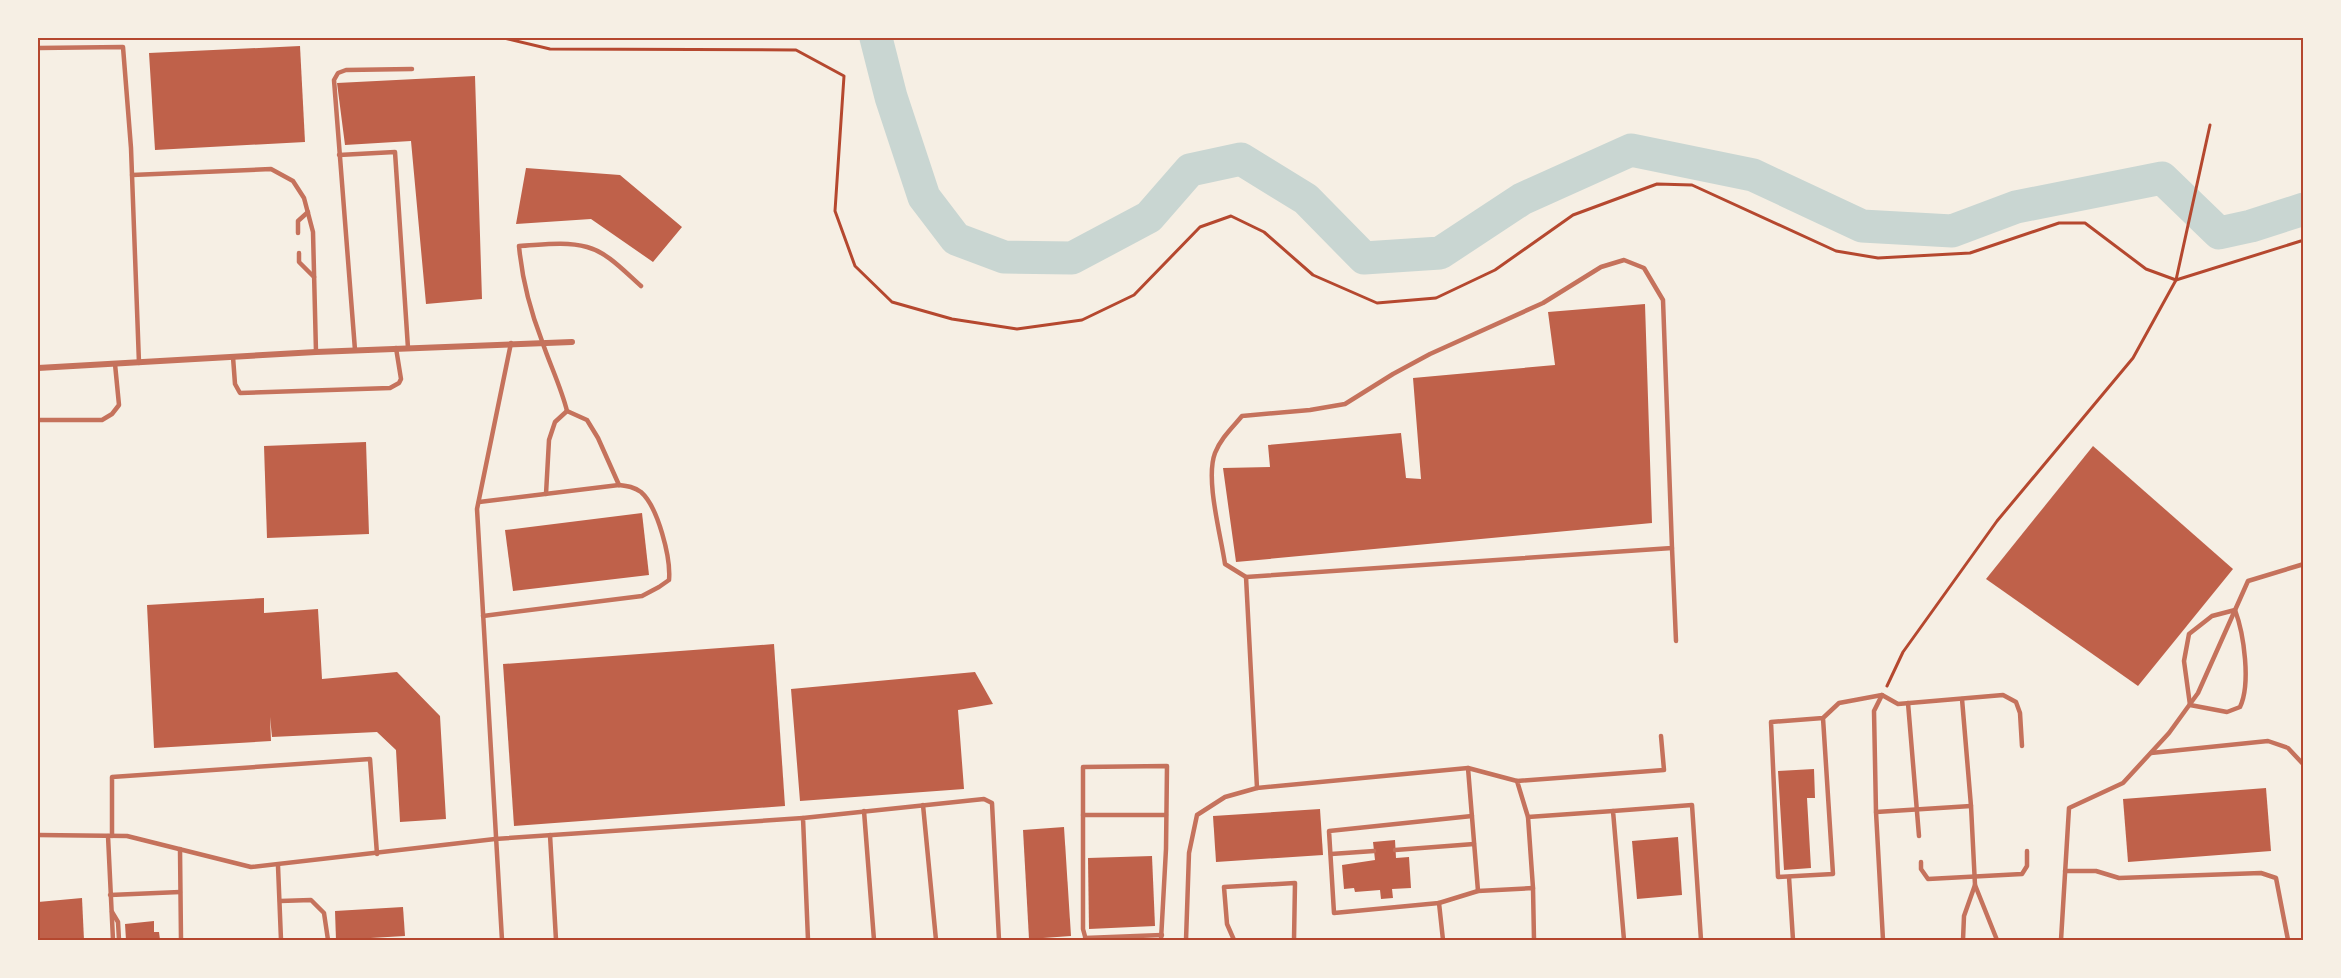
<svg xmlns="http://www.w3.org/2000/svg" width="2341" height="978" font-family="'Noto Sans',sans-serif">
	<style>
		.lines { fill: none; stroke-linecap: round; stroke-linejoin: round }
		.river { stroke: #c9d6d2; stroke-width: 33 }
		.building { fill: #bf614a }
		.path { stroke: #b5482f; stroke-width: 3 }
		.service { stroke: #c5725c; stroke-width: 4.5 }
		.minor { stroke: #c5725c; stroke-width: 6 }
		.neatline { fill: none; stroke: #b5482f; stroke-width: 2 }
	</style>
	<rect width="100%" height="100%" fill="#f6efe4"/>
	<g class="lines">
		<path class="river" d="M876,38l15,59 33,100 32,42 48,18 68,1 77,-41 41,-47 51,-11 65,40 58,59 76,-5 82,-54 109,-49 122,25 109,51 90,5 64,-24 146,-29 57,55 32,-7 53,-17"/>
	</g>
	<g class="building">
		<path d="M300,46l5,96 -150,8 -6,-97z"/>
		<path d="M475,76l7,223 -56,5 -15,-163 -66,4 -8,-62z"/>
		<path d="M526,168l94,7 62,52 -29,35 -62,-43 -75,5z"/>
		<path d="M1645,304l7,219 -416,39 -13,-94 47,-1 -2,-22 133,-12 5,45 15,1 -8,-101 142,-13 -7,-53z"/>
		<path d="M366,442l3,92 -102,4 -3,-92z"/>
		<path d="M2093,446l140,123 -95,117 -152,-107z"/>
		<path d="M642,513l7,62 -136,16 -8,-61z"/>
		<path d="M264,598v15l54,-4 4,70 75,-7 43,44 6,103 -46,3 -4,-72 -19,-18 -105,5 -2,-20 1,24 -117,7 -7,-143z"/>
		<path d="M774,644l11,162 -271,20 -11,-162z"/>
		<path d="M975,672l18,32 -35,6 6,79 -164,12 -9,-112z"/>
		<path d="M1814,769l1,29h-8l4,70 -27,2 -6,-99z"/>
		<path d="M2266,788l5,63 -143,11 -5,-63z"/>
		<path d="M1320,809l3,46 -107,7 -3,-46z"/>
		<path d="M1064,827l7,109 -42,3 -6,-109z"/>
		<path d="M1678,837l4,58 -45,4 -5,-58z"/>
		<path d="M1395,840l1,18 13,-1 2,31 -19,1 1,9 -12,1 -1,-9 -25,2 -1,-4 -10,1 -2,-24 33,-5 -2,-18z"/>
		<path d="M1152,856l3,70 -66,3 -1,-71z"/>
		<path d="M82,898l2,42h-46v-38z"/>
		<path d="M403,907l2,29 -69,4 -1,-29z"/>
		<path d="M154,921v11h5l1,8h-34l-1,-16z"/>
	</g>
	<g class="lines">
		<g class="path">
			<path d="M504,38l46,11 246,1 48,26 -9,135 20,55 37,36 60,17 65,10 65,-9 52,-25 66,-68 31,-11 33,16 49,43 64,28 59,-5 59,-28 78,-55 84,-31 35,1 144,66 42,7 92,-5 89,-30h26l61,46 30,11 128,-40"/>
			<path d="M1887,686l16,-34 94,-131 136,-163 43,-78 34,-155"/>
		</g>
		<g class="service">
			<path d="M38,48l85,-1 8,101 8,215"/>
			<path d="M339,155l56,-3 13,196"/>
			<path d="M132,175l139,-6 22,12 11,17 9,34 3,120"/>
			<path d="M298,233v-12l10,-9"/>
			<path d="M299,253v9l15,15"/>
			<path d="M1624,260l20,8 19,32 9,248 -426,29 -21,-13c-4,-28 -20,-85 -10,-111 6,-15 17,-25 27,-37l68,-6 35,-6 48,-30 37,-20 113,-51 58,-36z"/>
			<path d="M355,350l-21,-270 4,-7 8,-3 66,-1"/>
			<path d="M233,357l2,27 5,9 150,-5 9,-5 2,-4 -5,-31"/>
			<path d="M38,420h64l10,-6 7,-9 -4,-41"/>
			<path d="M619,485l-21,-47 -11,-18 -20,-9c-6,-24 -17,-46 -25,-70 -12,-31 -20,-62 -23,-95 22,-1 46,-5 68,1 20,5 38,25 54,39"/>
			<path d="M546,494l3,-54 6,-18 12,-11"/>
			<path d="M479,502l140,-17c9,1 15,2 22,7 17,15 30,66 28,88l-10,7 -17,9 -159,20"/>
			<path d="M1672,548l4,93"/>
			<path d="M1246,577l11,211 211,-20 49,13"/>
			<path d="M2235,610c9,24 16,74 5,97l-13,5 -37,-7 -6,-44 5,-27 23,-18z"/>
			<path d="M1882,695l-8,16 2,101 7,128"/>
			<path d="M1962,699l9,107 4,79 22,55"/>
			<path d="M1908,703l11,133"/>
			<path d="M1823,718l10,156 -55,3 -7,-155 52,-4 16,-15 43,-8 16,9 105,-9 13,7 4,11 2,33"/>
			<path d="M2151,753l117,-12 20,7 16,17"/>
			<path d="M1468,768l10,123"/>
			<path d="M923,805l13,135"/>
			<path d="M864,811l10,129"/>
			<path d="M1876,812l95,-6"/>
			<path d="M1083,815h83"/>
			<path d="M1528,817l85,-6"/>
			<path d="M38,835l89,1 124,31 244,-28 308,-21"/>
			<path d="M550,835l6,105"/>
			<path d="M108,836l5,104"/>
			<path d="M112,836v-59l258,-18 7,95"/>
			<path d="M180,849l1,91"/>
			<path d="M1395,850l79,-6"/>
			<path d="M1331,854l43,-3"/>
			<path d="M1921,862v7l7,10 94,-5 5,-8v-15"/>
			<path d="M278,866l3,74"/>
			<path d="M2065,871h31l23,7 142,-5 15,5 12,62"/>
			<path d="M1789,877l4,63"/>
			<path d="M1533,888l-5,-71 -11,-36 147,-11 -3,-34"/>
			<path d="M110,895l70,-3"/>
			<path d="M280,901l31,-1 13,13 4,27"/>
			<path d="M1439,903l-105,10 -5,-82 143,-15"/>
			<path d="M112,912l6,10 1,18"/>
			<path d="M1085,938l77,-3"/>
			<path d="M502,940l-25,-431 34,-166"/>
			<path d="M808,940l-5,-122 181,-19 8,4 7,137"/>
			<path d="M1086,940l-3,-11v-162l84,-1 -1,83 -5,91"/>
			<path d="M1186,940l3,-87 8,-38 28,-18 32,-9"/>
			<path d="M1234,940l-7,-16 -3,-37 71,-4 -1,57"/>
			<path d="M1443,940l-4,-37 39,-12 55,-3 1,52"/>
			<path d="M1624,940l-11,-129 79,-6 9,135"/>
			<path d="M1963,940l1,-24 11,-31"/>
			<path d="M2061,940l8,-132 54,-25 46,-50 29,-40 50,-112 56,-17"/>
		</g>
		<path class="minor" d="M38,368l278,-16 256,-10"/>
	</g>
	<rect width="2341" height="978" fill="none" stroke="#f6efe4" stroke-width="78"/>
	<rect x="39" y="39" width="2263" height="900" class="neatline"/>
</svg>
